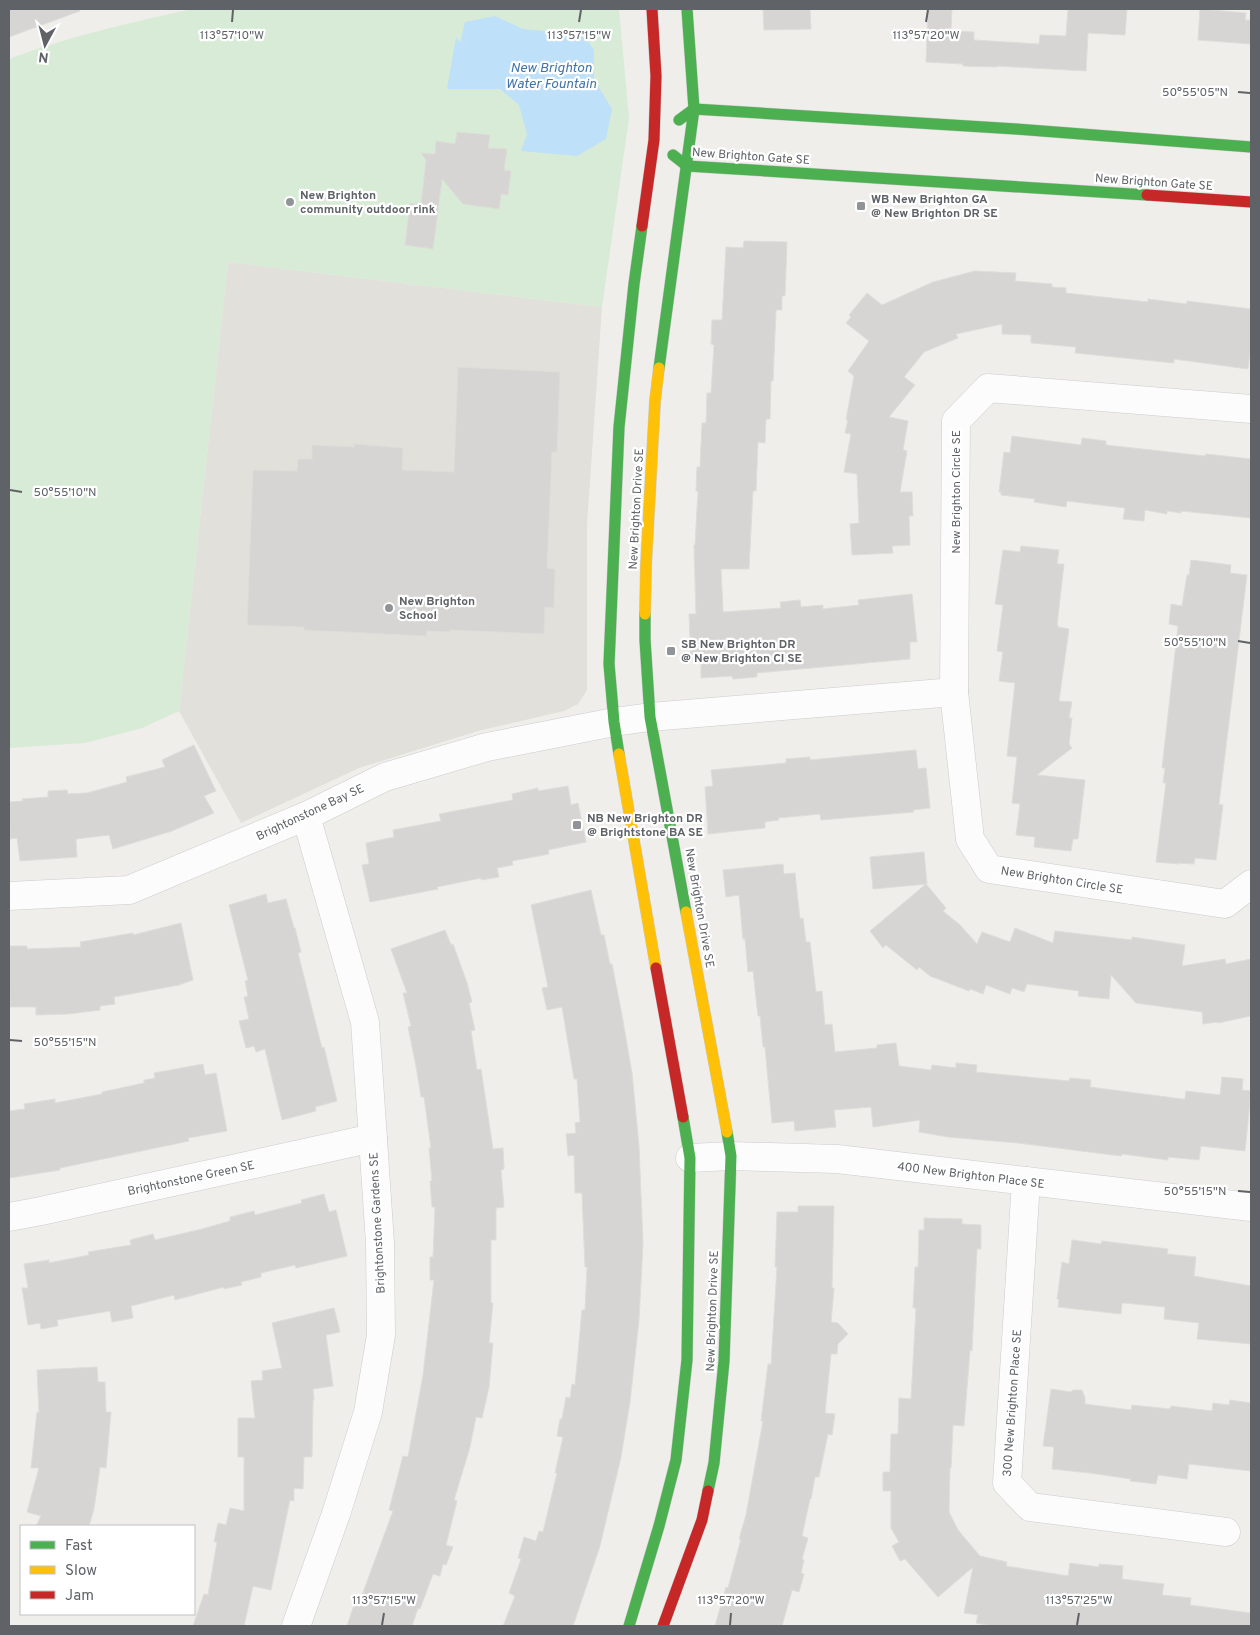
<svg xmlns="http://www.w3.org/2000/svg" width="1260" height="1635" font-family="Overpass,sans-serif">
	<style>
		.education { fill: #e2e0da }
		.green { fill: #d8ebd6 }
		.water { fill: #bfe0f9 }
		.building { fill: #d6d5d3; stroke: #deddd9 }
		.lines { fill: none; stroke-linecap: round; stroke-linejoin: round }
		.street-casing { stroke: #cbcccc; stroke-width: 29 }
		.fast-casing { stroke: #cacacb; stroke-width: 12 }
		.slow-casing { stroke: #cacacb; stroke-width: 12 }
		.jam-casing { stroke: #cacacb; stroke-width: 12 }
		.street { stroke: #fdfcfc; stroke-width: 28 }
		.fast { stroke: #4caf50; stroke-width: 11 }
		.slow { stroke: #ffc107; stroke-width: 11 }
		.jam { stroke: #c62828; stroke-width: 11 }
		.ticks { fill: none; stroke: #5f6368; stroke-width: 2 }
		.poi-dot { fill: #919496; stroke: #fff; stroke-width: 2 }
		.labels { text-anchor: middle; stroke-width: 4.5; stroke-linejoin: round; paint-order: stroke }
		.street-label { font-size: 12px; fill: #5f6368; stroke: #fff }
		.poi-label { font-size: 12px; font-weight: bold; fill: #5f6368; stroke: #fff; text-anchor: start }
		.water-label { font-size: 14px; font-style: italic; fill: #4174aa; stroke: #fff }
		.ticks-label { font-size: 12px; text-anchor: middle; fill: #5f6368; stroke: #fff; stroke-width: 4.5; stroke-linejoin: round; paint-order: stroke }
	</style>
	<rect width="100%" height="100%" fill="#efeeea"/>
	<path class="education" d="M228,262l374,45 -15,218v165l-9,14 -14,7 -86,20 -119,37 -118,55 -62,-112z"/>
	<path class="green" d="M192,9h427l10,109 -27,189 -374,-45 -49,449 -37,17 -57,15 -76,5v-689c61,-23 119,-36 183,-50z"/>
	<path class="water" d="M495,16l28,13 61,6 10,15v29l18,30 -6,30 -29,17 -56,-5 6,-17 -8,-29 -19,-16h-53l9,-52 4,6 5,-21z"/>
	<g class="building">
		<path d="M9,9h71v2l-71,26z"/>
		<path d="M763,9h47l1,20 -47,1z"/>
		<path d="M928,9h24l-1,22 23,1v8l65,4 1,-9 26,1 2,-27h59l-2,26 -37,-2 -2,38 -89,-5v1l-34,-1v-2l-37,-2z"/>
		<path d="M1200,9l46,4 -1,7h6v24l-53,-4z"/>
		<path d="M457,132l33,3 -2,13 19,1 -3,21 7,1 -3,24 -7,-1 -2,15 -36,-5 -21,-25 -9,70 -28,-4 5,-42 11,2 5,-45 -5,-7 14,1 1,-13 19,3z"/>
		<path d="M744,241l43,1 -2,54h-3v14h-6l-3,71h-2l-1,38h-4l-1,24 -7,-1 -2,49h-3l-4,78h-28l2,43 58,-4 -1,-6 20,-2 1,7 22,-2v4l36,-4 -1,-5 54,-6 5,48h-7v17l-153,14v4l-24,2 -1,-3 -31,2v-19l-10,1 -2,-46h7l-2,-69h1l3,-54h-2l1,-24h3l2,-44h4l1,-30h4l3,-48 -3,-1 1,-24h10l4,-73 17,1z"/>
		<path d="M975,271l41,2 -1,8 37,3v3l14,1v5l82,9v-3l39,5v-3l64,8v35l-3,25 -74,-10v4l-99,-10 1,-6 -45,-4v-8l-29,-1v-10l-46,10 2,4 -34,14 -20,25 11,8 -26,32 19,4 -5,29 4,1 -7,41h12l1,24h-4l1,29 -18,1 1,7 -41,2 -2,-31 9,-1 -2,-49 -13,-2 7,-38 -6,-1 3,-13h-2l8,-44 -6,-5 21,-30 -23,-18 5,-6 -2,-2 18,-22 15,12 51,-23z"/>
		<path d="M458,367l102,5 -3,80h-5l-5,116 8,1 -1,39 -9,-1 -1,27 -94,-4v2l-23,-1 -1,5 -122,-6v-3l-57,-2 6,-155 44,1 1,-12h14v-14l42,2v-3l49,4 -1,22 52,2z"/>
		<path d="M1012,436l69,9 1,-7 24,3v4l99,11 1,-2 45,5v59l-70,-7v2l-14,-2v3l-22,-4 -1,11 -21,-2 2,-11 -58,-7 -1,6 -32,-5 1,-3 -34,-4v-3h-2l5,-40 6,1z"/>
		<path d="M1021,546l38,4 -2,14h7l-7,61h1v2l11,2 -10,72 13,1 -3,16h3l-3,26 3,4 -35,27 48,5 -7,59h-5l-2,12 -37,-4 1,-10 -19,-2 4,-31 -8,-1 5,-46 -10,-1 8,-73 -16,-2 4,-29 -6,-1 6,-46 -8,-1 8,-54 17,2z"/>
		<path d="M1191,560l40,5 -1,8 17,2 -28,229 4,1 -7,55 -21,-2 -1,6 -16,-1 1,1 -23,-2 10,-79h-3l2,-15h-3l16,-142 -9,-2 2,-20 11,2 5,-31h2z"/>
		<path d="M194,745l22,46 -12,5 10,17 -42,18 -59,18 -4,-14 -33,4 1,18 -57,4 -3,-23 -7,1 -1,-37 14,-1 -1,-2 26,-2v-6l19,-1 1,4 19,-1 40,-11 -1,-5 39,-10 -3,-7z"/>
		<path d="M916,750l2,19 8,-1 4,40 -17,2 1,2 -93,8 -1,-6 -42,4 1,2 -14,2v6l-57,6 -3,-47 8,-1 -2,-16 75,-7v-4l24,-2v3z"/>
		<path d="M568,786l3,19 7,-2 8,39 -38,8 1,4 -37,7 1,4 -16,3 2,9 -18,3v-2l-44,9 1,2 -68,13 -8,-37 7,-1 -3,-21 28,-6 -1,-7 48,-9 -2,-7 74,-14 -1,-6 26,-6v3z"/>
		<path d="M924,852l3,32 -54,5 -3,-32z"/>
		<path d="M783,864l1,10 11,-1 5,46 3,-1 3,24h4l6,50 6,-1 3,34 7,-1 3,28 42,-4v-3l19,-2 3,23 32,4 1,-5 24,3v-5l21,2 -1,7 93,9 1,-3 21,2 -1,7 92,12h3l1,-8 34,4 2,-18 21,2 -1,11 9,1 -6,60 -44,-5 -2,14 -31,-3v3l-46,-6 -1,2 -103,-13 -70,-6 -29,-5 1,-12 -47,7 -2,-20 -37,3 2,17 -41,4 -1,-10 -22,2 -7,-76h-2l-3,-31h-2l-5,-45 -5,1 -3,-33h-2l-4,-44 -13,2 -3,-27z"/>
		<path d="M926,884l20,24 -3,3 17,14 17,19 5,-12 28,10 5,-14 38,15 2,-12 77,9v-3l53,8 -3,21 43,-7 1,5 25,-5v57l-33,7 -1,-1 -14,2 -1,-12 -66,-9 -25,-28 -2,24 -31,-3 1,-5 -52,-7 -3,8 -12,-4 -2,6 -24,-9 -3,9 -13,-5 -1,2 -39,-15 -11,-9 -2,3 -31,-25 -3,3 -13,-17z"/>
		<path d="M591,890l10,45h3l6,29h2l10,51 10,58 7,73 4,98 -4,76 -9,82 -9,55 -21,89 -27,80h-70l12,-30 -6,-3 12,-34 -3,-1 6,-21 12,4 3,-10 4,1 14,-59h-2l8,-36 -6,-1 3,-17h2l4,-22 4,1 2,-14 3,1 7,-75h3l2,-43h-2l-3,-74h-7l-1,-38 -6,1 -2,-22 10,-1 -1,-10 5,-1 -3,-43h-3l-12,-72 -15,3 -5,-22 6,-1 -17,-82z"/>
		<path d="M266,894l2,9 18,-4 8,29h1l6,24 -3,1 24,95 2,-1 13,54 -22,6 1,4 -34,9 -17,-71 -9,3 -2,-6 -8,2 -7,-27 10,-2 -5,-22 4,-1 -3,-15 3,-1 -19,-75z"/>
		<path d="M181,923l12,57 -14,5 -65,12 1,7 -15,2v4l-32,4 -32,1v-8h-26l-1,-61h18v3l54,-2 -1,-5 53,-9v2z"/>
		<path d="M445,930l6,15 2,-1 14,39 5,19 -3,1 6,27 -4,1 6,39 4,-1 12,80 10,-1 1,21 -3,1 3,37 -8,1v32h-5v63h2l-4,40h4l-4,44 -7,31 -6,-1 -6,30 -16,53 3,1 -11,44 7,2 -7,18 -3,-1 -3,12 -7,-2 -13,35 -2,-1 -6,18h-65l7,-21 4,1 35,-95 -4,-1 14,-54 5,1 15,-82 11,-95h-4v-23h3l2,-50h-3l-2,-26h2l-3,-33h2l-7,-51h-3l-5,-31 -8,-39 3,-1 -8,-33h4l-16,-44z"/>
		<path d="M203,1064l2,11 11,-2 11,58 -39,7 1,3 -129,27v2l-51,8v-67l16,-2 -1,-5 31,-5v4l47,-9v-2l42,-9v-3l11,-2 -1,-5z"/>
		<path d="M324,1194l5,18 7,-2 11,46 -51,12 -1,-3 -34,8v4l-20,5 1,3 -18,4v-2l-49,13 -1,-5 -43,11 2,12 -21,4 -2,-11 -53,9 1,6 -17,3 -1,-6 -12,2 -6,-37h6l-4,-24 25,-4v3l40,-8 -1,-3 43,-7 -1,-5 23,-6 2,6 47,-11 28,-8v-4l24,-6 1,4 47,-12 -1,-3z"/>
		<path d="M798,1206h36l-2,82h2l-3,34 7,1 10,11 -10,10 -1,10h-6l-6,59 10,1 -3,21 -4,-1 -9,43h-4l-4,22h-1l-8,37 6,2 -6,21 2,1 -3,13 3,1 -5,18 -7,-2 -10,36h-67l11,-39 2,1 13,-49h-2l7,-24 17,-94h-2l7,-57h3l6,-97h-2l2,-55h21z"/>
		<path d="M924,1218l38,1v5l19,1v24h-4l-5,102 -2,-1 -6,76 -11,-1 -2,43h-1l-1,44 9,18 22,26 27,6 -1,4 62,10 2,-13 29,4v-3l24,2 -1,13 42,5 -2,11 29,3 -1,7 61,8v13h-258l-17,-3 2,-8 -14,-2 9,-46 -35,30 -33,-38 -5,2 -8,-15 7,-4 -8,-14v-37h-8v-19h7l1,-38h7l1,-36 12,1 5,-91h-3l2,-41h3l1,-37h5z"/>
		<path d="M1072,1240l29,4 1,-3 66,8 -1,5 29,3 -2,19 57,10v58l-54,-5 2,-16 -35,-4 1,-12 -41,-4h-2l-1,11 -63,-7 1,-8h-2l5,-37 7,2z"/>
		<path d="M334,1308l6,24 -14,3 7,51 -20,3 1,11h-1l-1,57h-8l-1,32 -9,-1v13l-4,-1 -19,90 -18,-4 -9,40h-51l11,-32 4,1 9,-53h-3l4,-19 8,2 4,-17 14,3v-54h-6v-39h17l-4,-37 12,-1 -1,-9 20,-3 -10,-45z"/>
		<path d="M97,1367l1,15h7l1,30h5l-5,56 -6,-1 -6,42 -5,17h-53l5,-10 -14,-4 12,-44h-8l6,-56 2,1 -2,-43z"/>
		<path d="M1051,1389l20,3 2,-2h9l3,8v6l46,6 1,-5 38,4 1,-3 41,5 1,-8 16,2 1,-5 21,3v68l-62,-7 -2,15 -29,-4 -2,9 -26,-3 1,-2 -41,-6 -38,-4 2,-22 -11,-1z"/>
	</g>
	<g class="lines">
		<g class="street-casing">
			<g id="street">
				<path d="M1251,409l-263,-21 -32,33 -2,271 16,147 19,30 236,35 26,-20"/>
				<path d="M9,896l120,-6 177,-74 79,-39 102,-30 127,-25 36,-5 304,-25"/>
				<path d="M690,1158l41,-2 106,3 414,48"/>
				<path d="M1026,1181l-19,302 23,24 196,25"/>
				<path d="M9,1217l32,-6 332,-73"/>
				<path d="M296,1626l40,-112 32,-102 13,-77 -1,-92 -15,-221 -59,-206"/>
			</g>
		</g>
		<g class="fast-casing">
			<g id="fast">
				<path d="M679,120l15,-11 322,20 235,18"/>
				<path d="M673,155l14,11 460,29"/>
				<path d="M659,368l35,-259 -7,-100"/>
				<path d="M645,614v26l5,77 36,195"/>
				<path d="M619,754l-5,-32 -5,-58 10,-237 15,-143 8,-58"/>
				<path d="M708,1491l6,-28 10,-102 7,-205 -4,-24"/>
				<path d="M629,1626l30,-100 17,-66 11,-100 3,-202 -7,-41"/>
			</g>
		</g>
		<g class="slow-casing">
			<g id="slow">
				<path d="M645,614l1,-48 9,-165 4,-33"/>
				<path d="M619,754l37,214"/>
				<path d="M686,912l41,220"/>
			</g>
		</g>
		<g class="jam-casing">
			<g id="jam">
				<path d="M1147,195l104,7"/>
				<path d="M642,226l12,-86 2,-64 -4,-67"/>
				<path d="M656,968l27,149"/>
				<path d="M663,1626l39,-106 6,-29"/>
			</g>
		</g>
		<use href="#street" class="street"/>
		<use href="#fast" class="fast"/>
		<use href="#slow" class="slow"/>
		<use href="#jam" class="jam"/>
	</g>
	<path class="ticks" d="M232,22l1,-12M579,22l2,-12M926,22l2,-12M1238,92l12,1M10,490l12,2M1238,641l12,2M10,1040l12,1M1238,1191l12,1M382,1625l2,-12M730,1625l1,-12M1077,1625l2,-12"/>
	<g class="poi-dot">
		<circle cx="290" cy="202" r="5"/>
		<rect x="856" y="201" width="10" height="10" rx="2.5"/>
		<circle cx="389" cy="608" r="5"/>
		<rect x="666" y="646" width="10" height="10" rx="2.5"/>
		<rect x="572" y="820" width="10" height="10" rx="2.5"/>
	</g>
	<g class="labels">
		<g class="street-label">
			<text transform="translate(751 156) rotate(4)" y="4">New Brighton Gate SE</text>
			<text transform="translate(1154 182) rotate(4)" y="4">New Brighton Gate SE</text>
			<text transform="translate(956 492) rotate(-90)" y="4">New Brighton Circle SE</text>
			<text transform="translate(636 509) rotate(-87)" y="4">New Brighton Drive SE</text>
			<text transform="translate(310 812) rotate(-25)" y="4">Brightonstone Bay SE</text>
			<text transform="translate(1062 880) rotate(9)" y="4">New Brighton Circle SE</text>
			<text transform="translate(700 908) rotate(80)" y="4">New Brighton Drive SE</text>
			<text transform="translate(971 1175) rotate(7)" y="4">400 New Brighton Place SE</text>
			<text transform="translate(191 1178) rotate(-12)" y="4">Brightonstone Green SE</text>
			<text transform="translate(377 1223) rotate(-93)" y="4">Brightonstone Gardens SE</text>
			<text transform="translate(712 1311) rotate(-88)" y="4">New Brighton Drive SE</text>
			<text transform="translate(1012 1403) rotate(-86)" y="4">300 New Brighton Place SE</text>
		</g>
		<g class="poi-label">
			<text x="300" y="199">New Brighton<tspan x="300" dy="14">community outdoor rink</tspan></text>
			<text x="871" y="203">WB New Brighton GA<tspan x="871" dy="14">@ New Brighton DR SE</tspan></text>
			<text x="399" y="605">New Brighton<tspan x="399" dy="14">School</tspan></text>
			<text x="681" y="648">SB New Brighton DR<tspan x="681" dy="14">@ New Brighton CI SE</tspan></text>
			<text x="587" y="822">NB New Brighton DR<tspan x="587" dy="14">@ Brightstone BA SE</tspan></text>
		</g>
		<g class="water-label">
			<text x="551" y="72">New Brighton<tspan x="551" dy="16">Water Fountain</tspan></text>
		</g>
	</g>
	<g class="ticks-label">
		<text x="232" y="39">113°57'10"W</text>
		<text x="579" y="39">113°57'15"W</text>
		<text x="926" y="39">113°57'20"W</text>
		<text x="1195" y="96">50°55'05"N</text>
		<text x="65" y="496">50°55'10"N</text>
		<text x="1195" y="646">50°55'10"N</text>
		<text x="65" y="1046">50°55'15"N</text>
		<text x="1195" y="1195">50°55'15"N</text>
		<text x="384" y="1604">113°57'15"W</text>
		<text x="731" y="1604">113°57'20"W</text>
		<text x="1079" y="1604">113°57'25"W</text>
	</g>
	<rect width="1260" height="1635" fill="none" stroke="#5f6368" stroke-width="20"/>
	<rect x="20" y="1525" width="175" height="90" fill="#ffffff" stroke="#bfc1c3"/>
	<rect x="30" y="1541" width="25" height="8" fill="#4caf50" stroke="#bfc1c3"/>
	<text x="65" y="1550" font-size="15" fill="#5f6368">Fast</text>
	<rect x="30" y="1566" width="25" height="8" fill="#ffc107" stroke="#bfc1c3"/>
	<text x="65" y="1575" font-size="15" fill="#5f6368">Slow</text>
	<rect x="30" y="1591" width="25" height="8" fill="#c62828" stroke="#bfc1c3"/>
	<text x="65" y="1600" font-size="15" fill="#5f6368">Jam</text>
	<g transform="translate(45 45) rotate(187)" stroke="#ffffff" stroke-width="4" paint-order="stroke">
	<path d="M0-4L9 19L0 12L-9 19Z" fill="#5f6368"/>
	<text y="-8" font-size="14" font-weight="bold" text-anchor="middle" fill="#5f6368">N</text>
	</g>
</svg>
